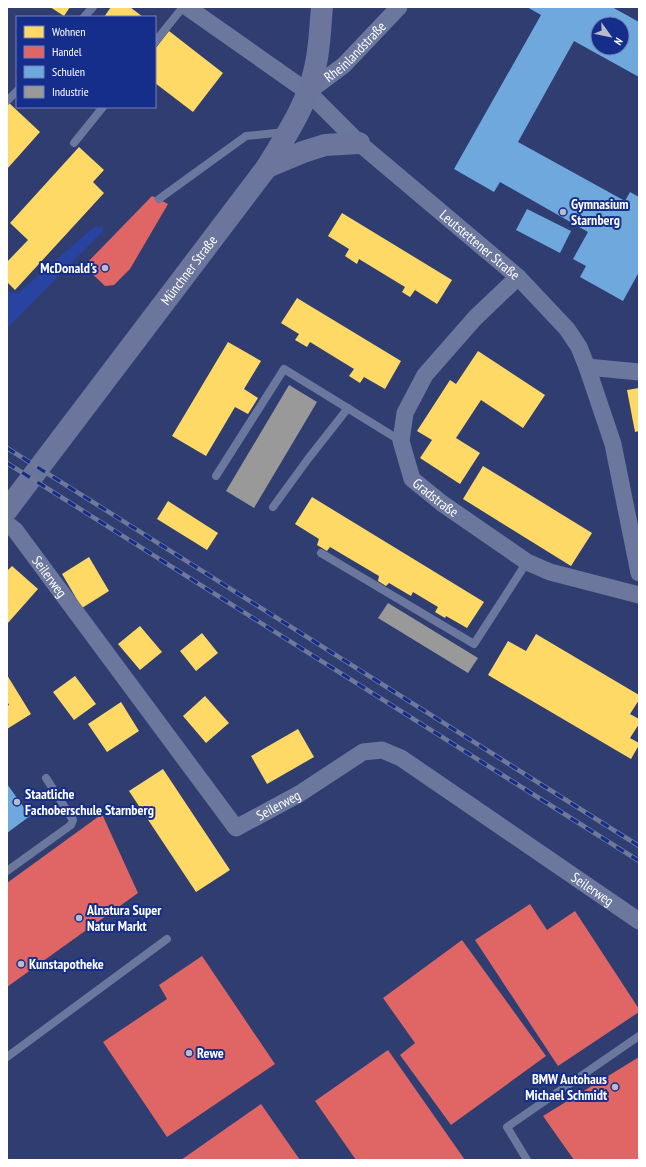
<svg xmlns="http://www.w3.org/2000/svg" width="646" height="1167" font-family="'PT Sans Narrow',sans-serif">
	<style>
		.green { fill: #2843a2 }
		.homes { fill: #ffd966 }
		.shops { fill: #e06666 }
		.schools { fill: #6fa8dc; fill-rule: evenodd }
		.industry { fill: #999 }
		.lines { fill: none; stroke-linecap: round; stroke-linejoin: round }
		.lane { stroke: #6c779d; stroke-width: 8 }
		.street { stroke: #6c779d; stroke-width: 17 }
		.primary { stroke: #6c759b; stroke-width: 22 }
		.rail-casing { stroke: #6e789b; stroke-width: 4.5 }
		.rail { stroke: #152d8b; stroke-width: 3; stroke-dasharray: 9; stroke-linecap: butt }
		.poi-dot { fill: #b7bbcd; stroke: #152d8b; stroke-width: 1.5 }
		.labels { text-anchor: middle; stroke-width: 4; stroke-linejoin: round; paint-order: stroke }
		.street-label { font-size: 14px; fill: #fff; stroke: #152d8b }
		.poi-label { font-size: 14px; font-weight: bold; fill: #fff; stroke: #152d8b; text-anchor: start }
	</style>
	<rect width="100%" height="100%" fill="#303d70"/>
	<path class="green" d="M103,226v5l-96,97v-38l4,3h7l76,-66z"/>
	<g class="homes">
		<path d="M50,7h20l-6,9z"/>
		<path d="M111,7h19l13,10h-39z"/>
		<path d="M169,31l54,42 -30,39 -38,-29v-34z"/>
		<path d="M7,101l33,31 -33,37z"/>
		<path d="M79,147l25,23 -11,12 11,11 -89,97 -8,-8v-20l21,-22 -18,-17z"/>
		<path d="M342,213l110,67 -15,24 -22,-14 -5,7 -8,-5 3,-5 -46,-28 -2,5 -12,-8 4,-7 -21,-13z"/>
		<path d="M297,298l104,63 -16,28 -21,-12 -4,6 -11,-7 5,-7 -44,-27 -3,5 -12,-7 4,-6 -18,-11z"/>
		<path d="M228,342l33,19 -17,28 14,9 -10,16 -13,-7 -29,49 -34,-20z"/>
		<path d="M478,351l67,44 -22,33 -42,-28 -25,38 24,15 -20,31 -40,-26 12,-18 -15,-9 33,-51 6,4z"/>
		<path d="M639,388v43l-4,1 -8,-42z"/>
		<path d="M483,466l109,67 -21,33 -108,-67z"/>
		<path d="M312,497l172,105 -17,26 -21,-12 -1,2 -10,-6 3,-5 -25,-15 -2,4 -22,-13 -3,3 -8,-5 1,-5 -49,-29 -3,4 -10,-6 2,-6 -24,-15z"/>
		<path d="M168,501l50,32 -11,17 -50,-31z"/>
		<path d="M89,557l20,34 -27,17 -20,-34z"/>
		<path d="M12,566l26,23 -31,35v-53z"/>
		<path d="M140,626l22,26 -22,18 -22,-26z"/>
		<path d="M202,633l16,20 -22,18 -16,-20z"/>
		<path d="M536,634l103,61v5l-9,14 9,5v5l-9,14 9,5v2l-8,14 -143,-84 20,-34 18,10z"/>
		<path d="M7,675l24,39 -24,15v-23l2,-1 -2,-4z"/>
		<path d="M75,676l21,28 -22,16 -21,-28z"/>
		<path d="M205,696l24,27 -23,20 -23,-27z"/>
		<path d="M121,702l18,29 -32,21 -19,-28z"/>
		<path d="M298,729l16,28 -47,27 -16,-28z"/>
		<path d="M163,769l67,101 -34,22 -67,-101z"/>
	</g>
	<g class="shops">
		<path d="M152,196l16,8 -38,65 -16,16 -9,1 -21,-20z"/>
		<path d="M102,814l36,79 -131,94v-104z"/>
		<path d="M530,904l17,26 28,-19 64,98v3l-81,54 -83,-126z"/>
		<path d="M462,940l84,116 -95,69 -51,-70 15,-12 -32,-45z"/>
		<path d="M202,956l73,108 -108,73 -64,-95 64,-43 -8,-14z"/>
		<path d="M388,1050l77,110h-109l-41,-59z"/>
		<path d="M639,1057v103h-65l-31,-44z"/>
		<path d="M261,1104l39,56h-119z"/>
	</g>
	<g class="schools">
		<path d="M527,7h85l27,15v55l-65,-36 -56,101 107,59 5,-9 9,5v75l-16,29 -43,-24 6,-11 -13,-7 15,-27 -88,-50 -6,10 -40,-23 87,-154zM598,24h24v24h-24z"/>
		<path d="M527,209l44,22 -11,22 -44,-23z"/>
		<path d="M7,784l23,32 -23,17z"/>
	</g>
	<g class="industry">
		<path d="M289,385l28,17 -63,106 -28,-17z"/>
		<path d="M388,603l90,55 -10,15 -90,-55z"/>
	</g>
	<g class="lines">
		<g class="lane">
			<path d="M84,17l9,-10"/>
			<path d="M155,42l28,-35"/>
			<path d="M7,101l10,-10"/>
			<path d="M74,143l29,-36"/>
			<path d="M159,199l87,-63 39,-4"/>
			<path d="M216,476l68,-107 117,72"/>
			<path d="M273,507l35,-48 40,-51"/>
			<path d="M321,553l153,91 53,-82"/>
			<path d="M7,871l64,-46 2,-5 -27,-42"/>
			<path d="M7,1057l160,-118"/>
			<path d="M527,1160l-20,-33 132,-91"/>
		</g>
		<g class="street">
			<path id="s1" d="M187,7l121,85 51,51 159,134 49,52 12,18 8,20 26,77 26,129"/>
			<path id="s2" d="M308,92l36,-27 55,-58"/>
			<path id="s3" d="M518,277l-43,41 -50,57 -20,38 -4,28 11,38 31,25 84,58 23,10 89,23"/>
			<path d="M587,367l52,5"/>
			<path id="s4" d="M7,524l8,6 221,298 63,-34 64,-42 19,-2 19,8 238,163"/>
		</g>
		<g class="primary">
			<path d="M267,167l36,-15 22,-7 34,-2"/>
			<path id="s5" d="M7,510l260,-343c18,-30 41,-64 48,-99 5,-20 5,-41 7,-61"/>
		</g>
		<g class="rail-casing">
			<g id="rail">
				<path d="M7,448l632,398"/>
				<path d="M7,463l632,398"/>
			</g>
		</g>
		<use href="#rail" class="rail"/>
	</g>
	<g class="poi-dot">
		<circle cx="563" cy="212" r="4"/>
		<circle cx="105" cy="268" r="4"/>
		<circle cx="17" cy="802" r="4"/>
		<circle cx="79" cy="918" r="4"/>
		<circle cx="21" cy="964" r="4"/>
		<circle cx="189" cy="1053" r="4"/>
		<circle cx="615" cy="1087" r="4"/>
	</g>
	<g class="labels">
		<g class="street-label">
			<text dy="5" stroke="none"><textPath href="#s2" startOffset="62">Rheinlandstraße</textPath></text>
			<text dy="5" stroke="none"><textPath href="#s1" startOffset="378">Leutstettener Straße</textPath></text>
			<text dy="5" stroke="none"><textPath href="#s5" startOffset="301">Münchner Straße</textPath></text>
			<text dy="5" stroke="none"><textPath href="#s3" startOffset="276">Gradstraße</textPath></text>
			<text dy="5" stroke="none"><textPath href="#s4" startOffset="68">Seilerweg</textPath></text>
			<text dy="5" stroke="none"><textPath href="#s4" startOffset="429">Seilerweg</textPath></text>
			<text dy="5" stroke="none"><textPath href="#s4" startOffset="801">Seilerweg</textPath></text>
		</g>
		<g class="poi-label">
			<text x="571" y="209">Gymnasium<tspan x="571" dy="16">Starnberg</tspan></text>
			<text x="97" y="273" text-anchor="end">McDonald's</text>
			<text x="25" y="799">Staatliche<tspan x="25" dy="16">Fachoberschule Starnberg</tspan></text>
			<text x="87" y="915">Alnatura Super<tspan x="87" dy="16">Natur Markt</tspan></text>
			<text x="29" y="969">Kunstapotheke</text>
			<text x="197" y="1058">Rewe</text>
			<text x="607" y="1084" text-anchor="end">BMW Autohaus<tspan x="607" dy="16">Michael Schmidt</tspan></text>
		</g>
	</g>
	<rect width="646" height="1167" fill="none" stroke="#ffffff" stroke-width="16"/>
	<rect x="16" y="16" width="140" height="92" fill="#152d8b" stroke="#7381b9"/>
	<rect x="24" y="26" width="20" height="12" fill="#ffd966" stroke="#7381b9"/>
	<text x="52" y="36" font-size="12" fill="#ffffff">Wohnen</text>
	<rect x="24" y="46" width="20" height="12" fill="#e06666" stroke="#7381b9"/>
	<text x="52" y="56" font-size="12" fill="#ffffff">Handel</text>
	<rect x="24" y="66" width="20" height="12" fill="#6fa8dc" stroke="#7381b9"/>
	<text x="52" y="76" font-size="12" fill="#ffffff">Schulen</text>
	<rect x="24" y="86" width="20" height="12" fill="#999999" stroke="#7381b9"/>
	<text x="52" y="96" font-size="12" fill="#ffffff">Industrie</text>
	<g transform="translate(610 36) rotate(123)"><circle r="19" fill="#152d8b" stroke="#7381b9"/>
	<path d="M0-3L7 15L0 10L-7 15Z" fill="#b7bbcd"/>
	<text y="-6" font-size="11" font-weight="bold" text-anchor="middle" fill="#ffffff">N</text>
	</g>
</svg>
